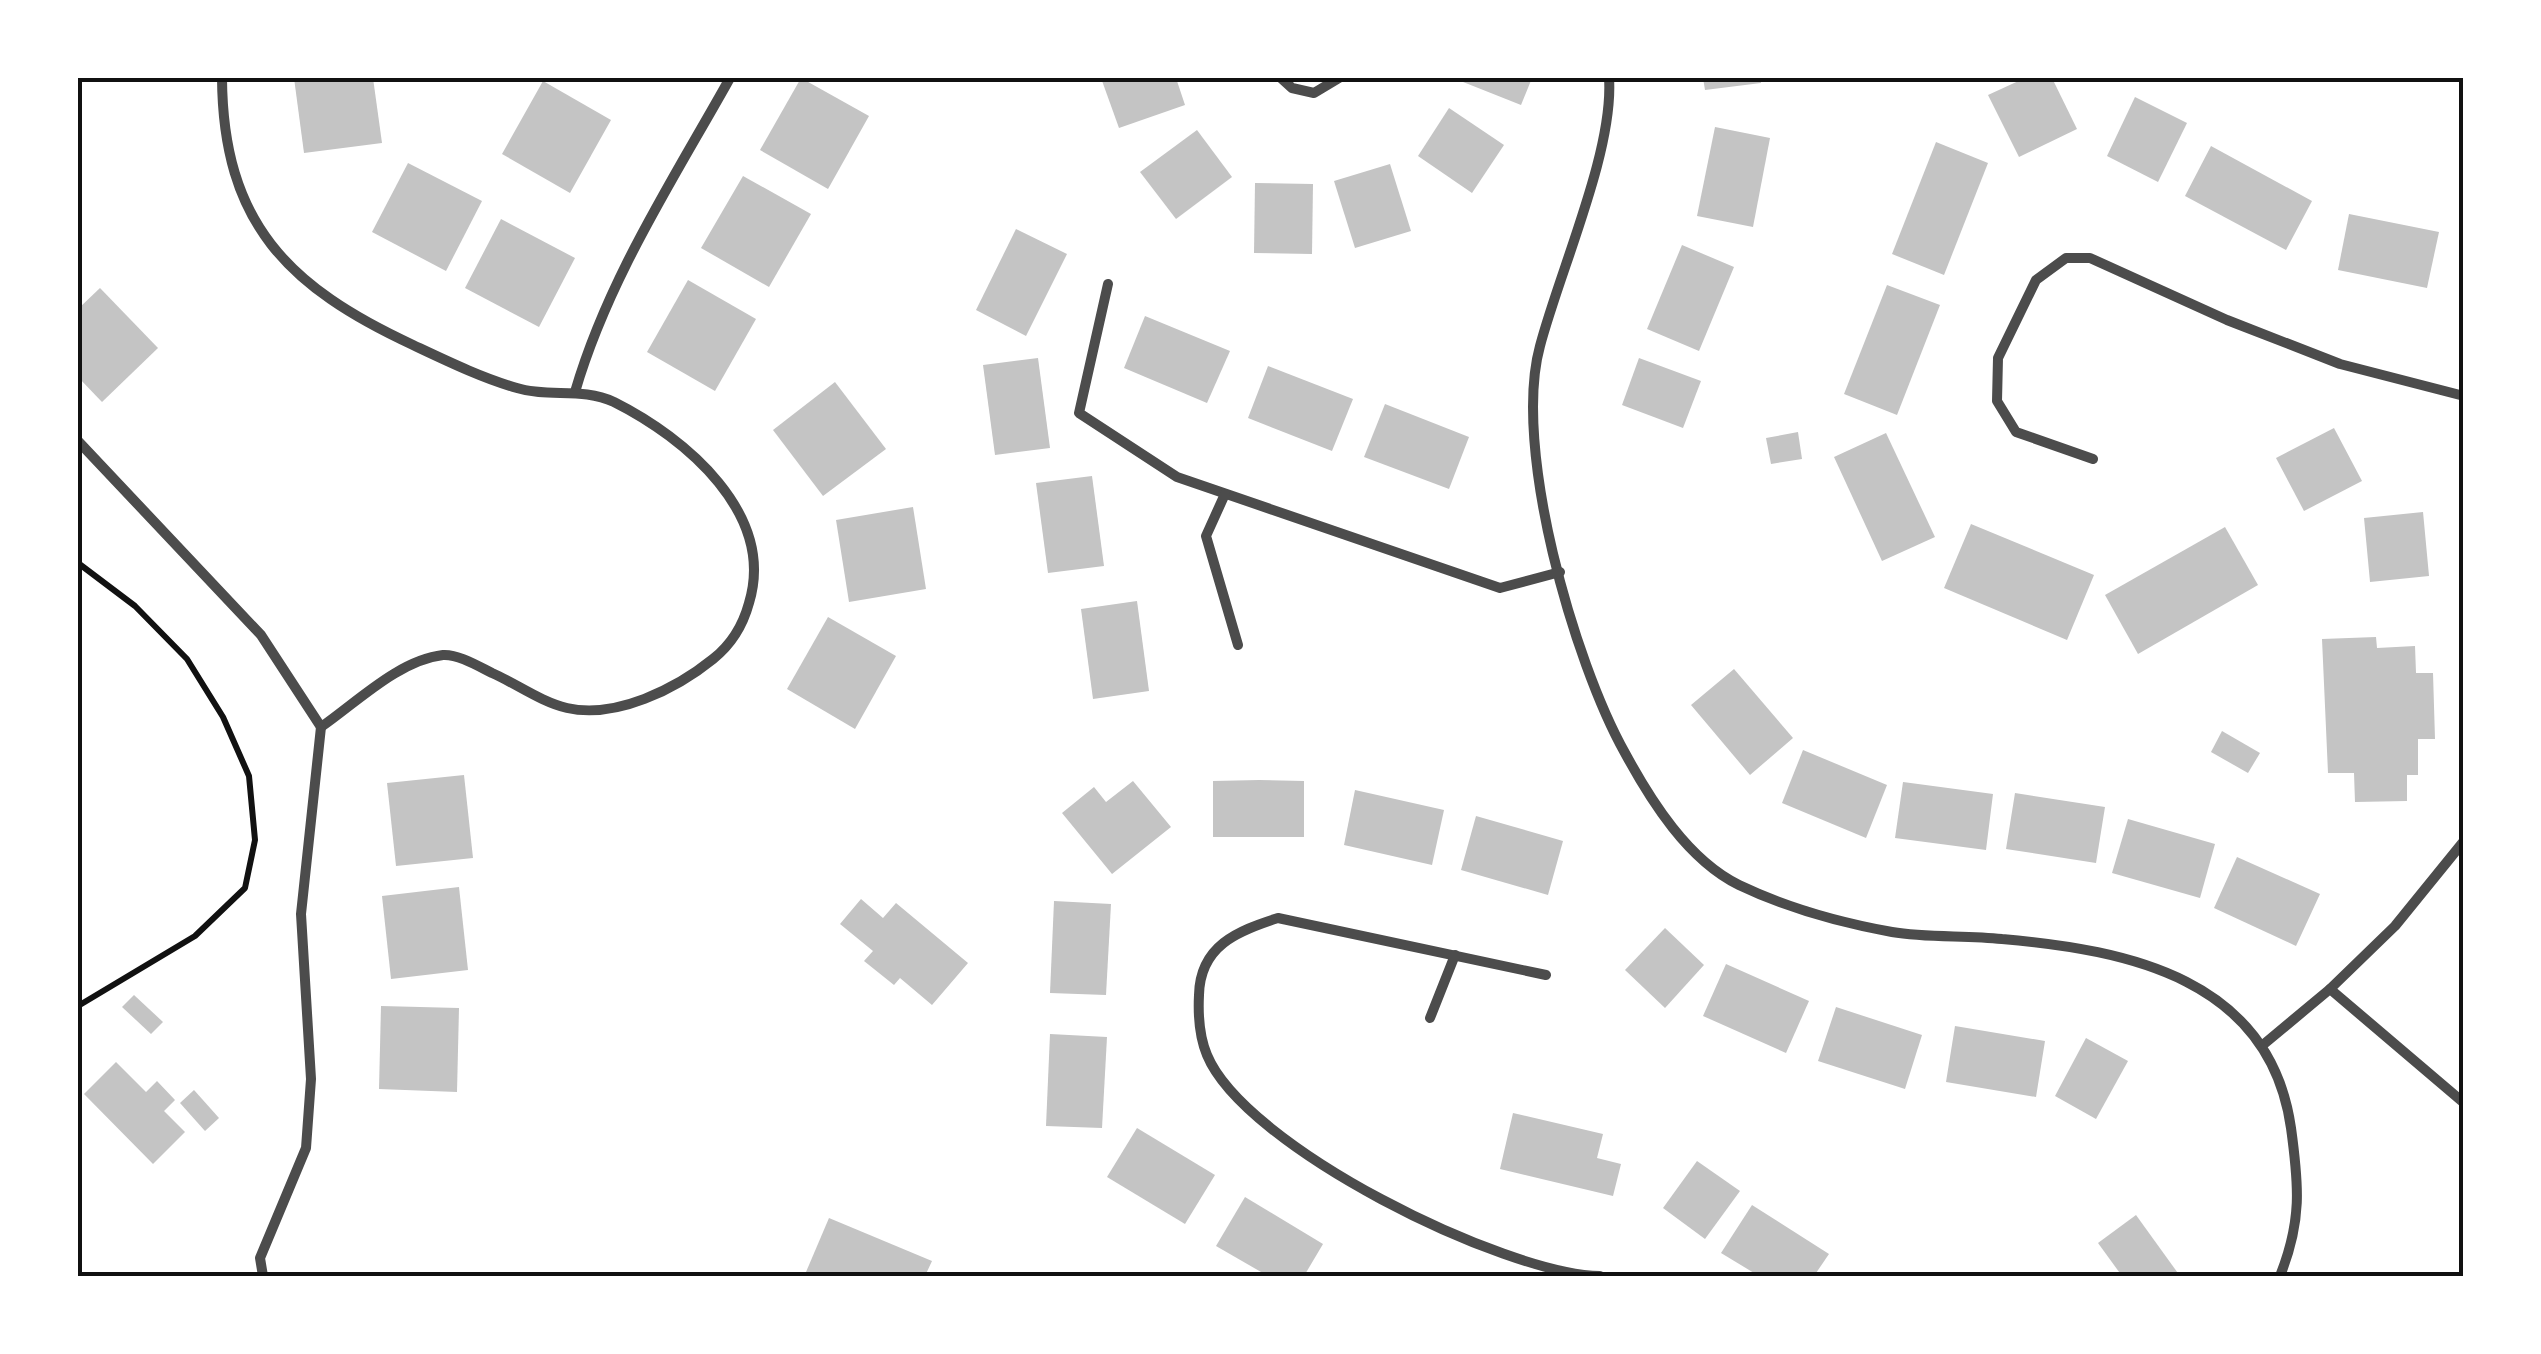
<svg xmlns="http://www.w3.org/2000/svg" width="2541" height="1354" font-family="Georgia,serif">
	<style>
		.building { fill: #c4c4c4 }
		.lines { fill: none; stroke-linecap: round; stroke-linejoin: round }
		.path { stroke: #111; stroke-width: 6 }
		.minor { stroke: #4c4c4c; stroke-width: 10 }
		.neatline { fill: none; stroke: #111; stroke-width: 4 }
	</style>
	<rect width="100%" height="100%" fill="#fff"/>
	<g class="building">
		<path d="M294,78h79l9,65 -78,10z"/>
		<path d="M801,78l68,38 -41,73 -68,-39z"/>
		<path d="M1101,78h75l9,27 -66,23z"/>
		<path d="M1453,78h79l-11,27z"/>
		<path d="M1703,78h57l1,5 -56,7z"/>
		<path d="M2025,78h27l25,51 -58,28 -31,-62z"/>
		<path d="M543,81l68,39 -41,73 -68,-39z"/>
		<path d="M2135,97l52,26 -29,59 -51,-26z"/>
		<path d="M1449,108l55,37 -32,48 -54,-37z"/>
		<path d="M1715,127l55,11 -17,89 -56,-11z"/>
		<path d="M1197,130l35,47 -56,42 -36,-47z"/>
		<path d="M1936,142l52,21 -44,112 -52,-21z"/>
		<path d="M2211,146l101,55 -26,49 -101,-54z"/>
		<path d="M408,163l74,38 -36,70 -74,-39z"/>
		<path d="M1390,164l21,67 -56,17 -21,-67z"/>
		<path d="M743,176l68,38 -42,73 -68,-39z"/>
		<path d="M1255,183l58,1 -1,70 -58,-1z"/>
		<path d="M2349,214l90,18 -12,56 -89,-18z"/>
		<path d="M501,219l74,39 -36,69 -74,-39z"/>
		<path d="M1016,229l51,25 -41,82 -50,-26z"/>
		<path d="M1682,245l52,22 -35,84 -52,-22z"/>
		<path d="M688,280l68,39 -41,72 -68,-39z"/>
		<path d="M1887,285l53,20 -43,110 -53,-21z"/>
		<path d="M100,288l58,60 -56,54 -24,-25v-68z"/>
		<path d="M1145,316l85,35 -23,52 -83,-35z"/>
		<path d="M1038,358l12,90 -55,7 -12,-90z"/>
		<path d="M1639,358l62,23 -18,47 -61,-23z"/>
		<path d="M1268,366l85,33 -21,52 -84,-33z"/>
		<path d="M835,382l51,67 -63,47 -50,-66z"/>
		<path d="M1385,404l84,33 -20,52 -85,-32z"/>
		<path d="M2334,428l28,53 -58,30 -28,-53z"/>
		<path d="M1798,432l4,27 -31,5 -5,-26z"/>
		<path d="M1886,433l49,104 -53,24 -48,-104z"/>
		<path d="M1092,476l12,90 -56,7 -12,-90z"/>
		<path d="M913,507l13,82 -77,13 -13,-82z"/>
		<path d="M2423,512l6,64 -59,6 -6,-64z"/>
		<path d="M1971,524l123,51 -27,65 -123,-52z"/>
		<path d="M2225,527l33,58 -120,69 -33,-59z"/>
		<path d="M1137,601l12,90 -56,8 -12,-90z"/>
		<path d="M828,617l68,39 -41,73 -68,-40z"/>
		<path d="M2376,637l1,11 38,-2 1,27h17l2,66h-17v36h-11v26l-52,1 -1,-29h-26l-6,-134z"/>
		<path d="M1734,669l59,69 -43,37 -59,-70z"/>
		<path d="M2222,731l38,22 -12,20 -37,-21z"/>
		<path d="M1803,750l84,35 -21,53 -84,-35z"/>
		<path d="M464,775l9,83 -77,8 -9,-83z"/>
		<path d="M1259,780l45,1v56h-91v-56z"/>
		<path d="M1133,781l38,46 -59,47 -50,-61 32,-26 12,15z"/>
		<path d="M1903,782l90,12 -7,56 -91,-12z"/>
		<path d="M1355,790l89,20 -12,55 -88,-20z"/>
		<path d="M2015,793l90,14 -9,56 -90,-14z"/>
		<path d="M1476,816l87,25 -15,54 -87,-25z"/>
		<path d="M2128,819l87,25 -15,54 -88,-25z"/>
		<path d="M2237,857l83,37 -24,52 -82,-38z"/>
		<path d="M459,887l9,83 -77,9 -9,-83z"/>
		<path d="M861,899l22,19 13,-15 72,60 -36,42 -32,-27 -6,7 -30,-24 9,-10 -33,-27z"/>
		<path d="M1054,901l57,3 -5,91 -56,-2z"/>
		<path d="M1665,928l39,37 -39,43 -40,-38z"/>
		<path d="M1726,964l83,37 -23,52 -83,-37z"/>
		<path d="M134,995l29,27 -12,12 -29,-27z"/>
		<path d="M381,1006l78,2 -2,84 -78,-3z"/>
		<path d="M1836,1007l86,28 -17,54 -87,-28z"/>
		<path d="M1955,1026l90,15 -9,56 -90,-15z"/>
		<path d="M1050,1034l57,3 -5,91 -56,-2z"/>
		<path d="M2086,1038l42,23 -32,58 -41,-23z"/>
		<path d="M116,1062l30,30 11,-11 18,19 -11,11 21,21 -32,32 -69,-70z"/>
		<path d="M194,1090l25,28 -14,13 -25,-28z"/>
		<path d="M1513,1113l90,21 -6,24 24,6 -8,32 -113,-27z"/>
		<path d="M1137,1128l78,47 -30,49 -78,-47z"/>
		<path d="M1697,1161l43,30 -35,48 -42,-31z"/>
		<path d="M1245,1197l78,47 -19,32h-36l-52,-30z"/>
		<path d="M1752,1205l77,49 -15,22h-55l-38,-23z"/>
		<path d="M2136,1215l44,61h-58l-24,-33z"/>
		<path d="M829,1218l103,43 -7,15h-108l-11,-4z"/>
	</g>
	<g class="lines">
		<path class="path" d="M78,563l57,43 52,53 36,58 26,59 6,64 -10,48 -50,48 -117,70"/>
		<g class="minor">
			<path d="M1281,78l11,10 22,5 25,-15"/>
			<path d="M1609,78c5,73 -49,192 -69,268 -28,101 34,316 85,407 26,48 63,107 114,132 46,22 103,38 153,47 35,6 74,3 110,7 127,11 268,40 289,189 8,58 11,93 -11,148"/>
			<path d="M1108,284l-29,129 98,64 323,111 60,-16"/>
			<path d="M575,392c33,-113 98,-212 155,-314"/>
			<path d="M78,441l183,194 60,92c36,-25 78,-67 122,-72 15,-1 35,11 49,18 25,11 49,29 75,35 49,11 109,-19 146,-49 19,-15 30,-34 36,-56 27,-89 -63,-165 -135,-201 -32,-15 -65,-4 -97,-14 -35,-10 -70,-27 -104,-43 -125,-58 -190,-122 -191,-267"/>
			<path d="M2093,459l-77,-27 -19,-31 1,-43 38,-78 30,-22h24l137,62 113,44 124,32"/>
			<path d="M1225,494l-19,42 32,109"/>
			<path d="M1546,975l-268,-57c-41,13 -78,28 -79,77 -1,20 0,41 8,60 38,92 296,219 393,221"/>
			<path d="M2330,989l65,-63 69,-85"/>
			<path d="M1430,1018l25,-63"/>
			<path d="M2264,1044l66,-55 134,114"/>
			<path d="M263,1276l-3,-18 46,-110 5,-69 -10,-165 20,-187"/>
		</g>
	</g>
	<rect width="2541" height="1354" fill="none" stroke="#ffffff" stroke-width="160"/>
	<rect x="80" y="80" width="2381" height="1194" class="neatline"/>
</svg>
